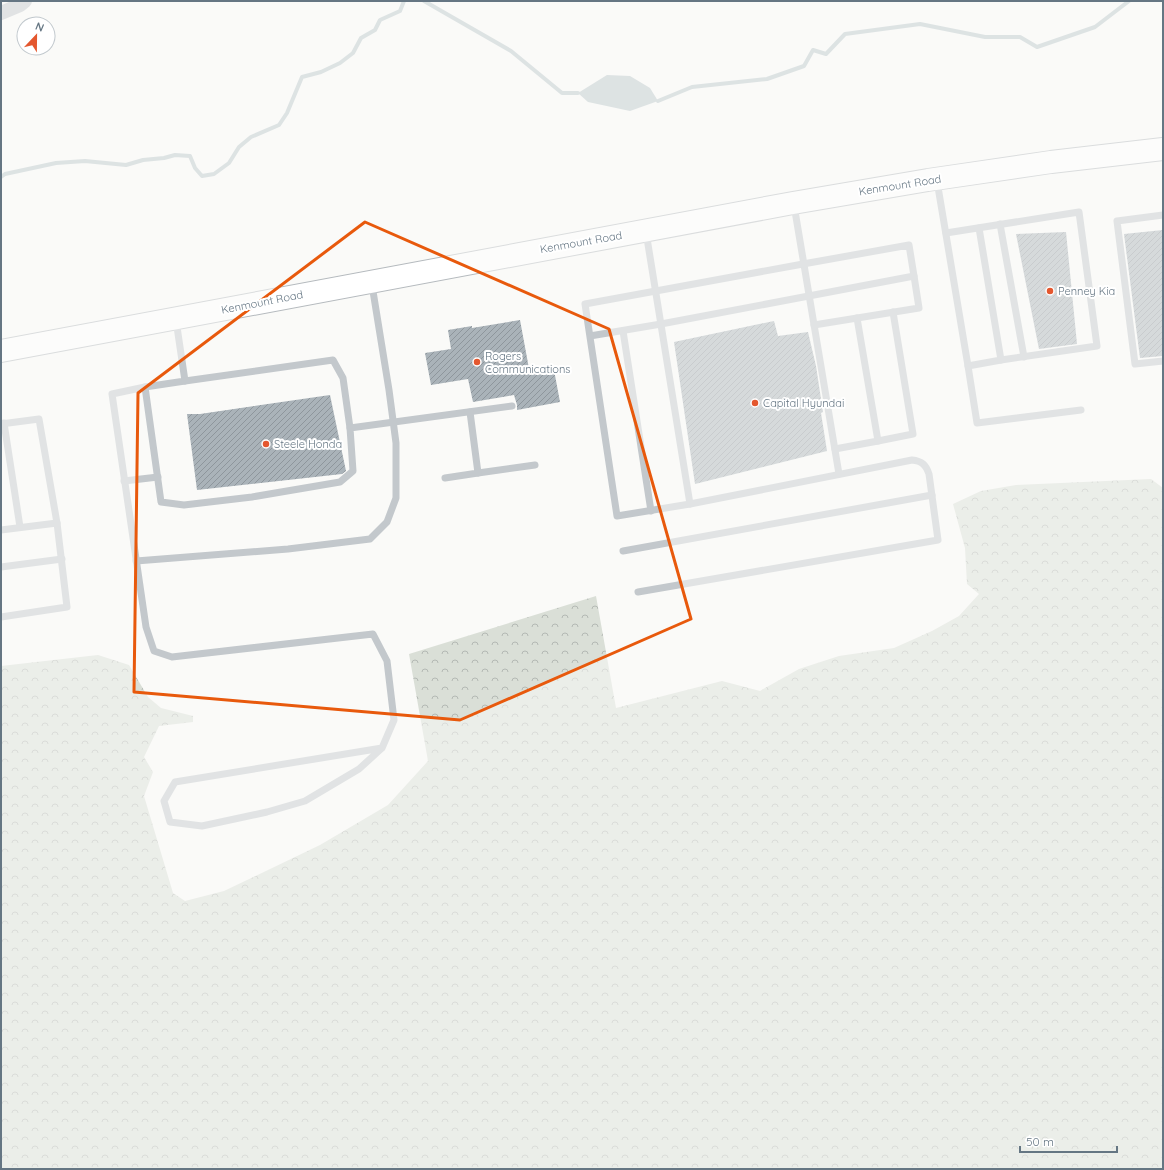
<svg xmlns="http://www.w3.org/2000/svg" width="1164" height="1170" font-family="Quicksand,sans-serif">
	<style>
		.forest { fill: url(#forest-crowns) }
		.water { fill: #bbc7cb }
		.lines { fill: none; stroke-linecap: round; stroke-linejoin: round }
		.stream { stroke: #bbc7cb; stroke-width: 4 }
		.building { fill: url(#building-hatch) }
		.primary-casing { stroke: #b5babe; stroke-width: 24 }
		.service { stroke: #c3c8cc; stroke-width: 7 }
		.minor { stroke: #c3c8cc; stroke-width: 14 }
		.primary { stroke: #fff; stroke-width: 22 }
		.marked { fill: none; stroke: #e8590c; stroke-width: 3; stroke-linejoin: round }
		.poi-dot { fill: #e4572e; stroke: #fff; stroke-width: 1.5 }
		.labels { text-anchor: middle; stroke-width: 4; stroke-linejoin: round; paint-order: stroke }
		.street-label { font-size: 11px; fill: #657683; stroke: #fff }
		.poi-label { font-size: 11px; fill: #657683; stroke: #fff; text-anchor: start }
	</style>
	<defs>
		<pattern id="forest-crowns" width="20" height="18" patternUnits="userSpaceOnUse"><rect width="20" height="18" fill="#dadfd7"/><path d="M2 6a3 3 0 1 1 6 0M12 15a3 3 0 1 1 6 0" fill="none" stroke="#b4b9b4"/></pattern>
		<pattern id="building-hatch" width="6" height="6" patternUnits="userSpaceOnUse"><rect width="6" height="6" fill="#aab3b9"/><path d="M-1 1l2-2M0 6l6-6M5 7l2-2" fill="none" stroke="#8e969c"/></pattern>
	</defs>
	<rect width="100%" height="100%" fill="#fafaf8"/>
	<path class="forest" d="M1151,479l12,9v681h-1162v-503l97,-11 31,10 19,32 13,11 32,8v6l-34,4 -15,31 9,15 -9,24 29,97 12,8 39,-10 96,-46 68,-40 40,-44 -19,-107 187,-58 20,112 106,-27 38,10 39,-22 40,-13 55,-8 38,-17 27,-15 20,-22 -12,-10 -2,-36 -12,-44 28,-13 35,-6z"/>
	<path class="water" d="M607,75l23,1 20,12 8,13 -28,10 -42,-9 -10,-9z"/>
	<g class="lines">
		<g class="stream">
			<path d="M424,1l87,50 51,42h16"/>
			<path d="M658,101l34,-14 75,-8 37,-13 9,-16 13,4 19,-20 75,-10 65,13h35l17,10 58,-20 34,-26"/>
			<path d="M1,177l4,-3 51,-11 29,-2 41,4 17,-5 21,-2 11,-3 15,1 5,12 7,8 12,-2 15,-11 10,-16 12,-10 28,-12 8,-12 15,-36 19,-5 19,-9 13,-10 8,-15 14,-8 5,-10 20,-9 4,-10"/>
		</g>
	</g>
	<g class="building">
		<path d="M1163,230v126l-23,2 -16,-124z"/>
		<path d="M1066,232l11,112 -38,5 -23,-115z"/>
		<path d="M520,320l10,54 24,-4 6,32 -43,8v-5l-3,-10 -41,7 -5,-23 -37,6 -6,-32 26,-4 -3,-19 24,-4v2z"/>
		<path d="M774,321l4,15 30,-4 8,34 7,46 -2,1 6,38 -132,33 -21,-142z"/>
		<path d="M330,395l16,76 -4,3 -145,16 -10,-76h13z"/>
	</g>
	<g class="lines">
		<g class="primary-casing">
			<path id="primary" d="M1,351l792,-148 135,-23 123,-18 112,-13"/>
		</g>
		<g class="service">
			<path d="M937,181l31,185 33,-6 -22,-132"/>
			<path d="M794,205l45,269"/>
			<path d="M1163,215l-46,6 18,143 28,-3"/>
			<path d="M1000,224l24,133"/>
			<path d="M646,232l44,272"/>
			<path d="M946,233l133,-21 18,134 -96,14"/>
			<path d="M176,320l9,61 -40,6 -33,7 34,233 8,24 18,6 201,-23 14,27 7,59 -12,28 -207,34 -11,19 6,21 32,4 65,-14 38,-11 54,-32 23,-21"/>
			<path d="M814,325l105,-17 -5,-32"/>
			<path d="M623,331l28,180"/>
			<path d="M590,336l71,-12 253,-48 -5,-31 -106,19 -218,40 32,212 73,-12 222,-44c10,1 14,5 17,14l9,66 -300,52"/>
			<path d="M968,366l9,57 104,-13"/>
			<path d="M185,381l148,-21 10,18 7,50"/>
			<path d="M145,387l16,115 23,3 68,-8 88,-15 13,-11 -3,-43 162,-22"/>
			<path d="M4,423l16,104"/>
			<path d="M1,424l38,-5 18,104 -56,7"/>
			<path d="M878,441l35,-7 -20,-122"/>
			<path d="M835,449l43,-8 -21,-123"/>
			<path d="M478,473l57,-8"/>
			<path d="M445,478l33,-5 -8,-61"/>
			<path d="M124,481l34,-4"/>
			<path d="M623,551l309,-56"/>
			<path d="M136,561l152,-12 82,-10 17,-17 9,-24v-55l-7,-53 -17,-105"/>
			<path d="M1,567l61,-8"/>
			<path d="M1,617l66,-10 -10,-84"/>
		</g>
		<path class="minor" d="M1,13l19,-8 5,-4"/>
		<use href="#primary" class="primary"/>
	</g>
	<path d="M0 0H1164V1170H0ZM365,222l244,107 82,290 -231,101 -326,-28 4,-299z" fill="#fafaf8" fill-opacity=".55" fill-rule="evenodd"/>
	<path class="marked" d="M365,222l244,107 82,290 -231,101 -326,-28 4,-299z"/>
	<g class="poi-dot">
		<circle cx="1050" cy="291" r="4"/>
		<circle cx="477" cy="362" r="4"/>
		<circle cx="755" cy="403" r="4"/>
		<circle cx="266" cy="444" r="4"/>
	</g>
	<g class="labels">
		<g class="street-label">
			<text transform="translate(900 185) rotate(-9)" y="4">Kenmount Road</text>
			<text transform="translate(581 242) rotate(-10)" y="4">Kenmount Road</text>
			<text transform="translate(262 302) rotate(-11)" y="4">Kenmount Road</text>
		</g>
		<g class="poi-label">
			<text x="1058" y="295">Penney Kia</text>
			<text x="485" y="360">Rogers<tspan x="485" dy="13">Communications</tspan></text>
			<text x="763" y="407">Capital Hyundai</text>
			<text x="274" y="448">Steele Honda</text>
		</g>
	</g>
	<rect width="1164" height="1170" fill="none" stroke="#657683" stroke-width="4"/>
	<g transform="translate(36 36) rotate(22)"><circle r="19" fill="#ffffff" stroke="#c1c8cd"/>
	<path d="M0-3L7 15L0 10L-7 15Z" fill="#e4572e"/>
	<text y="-6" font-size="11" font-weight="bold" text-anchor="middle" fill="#657683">N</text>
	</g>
	<path d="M1020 1146v6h97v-6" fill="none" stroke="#657683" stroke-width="2"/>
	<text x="1026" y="1146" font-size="12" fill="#657683" stroke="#ffffff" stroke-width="3" paint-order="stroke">50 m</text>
</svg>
